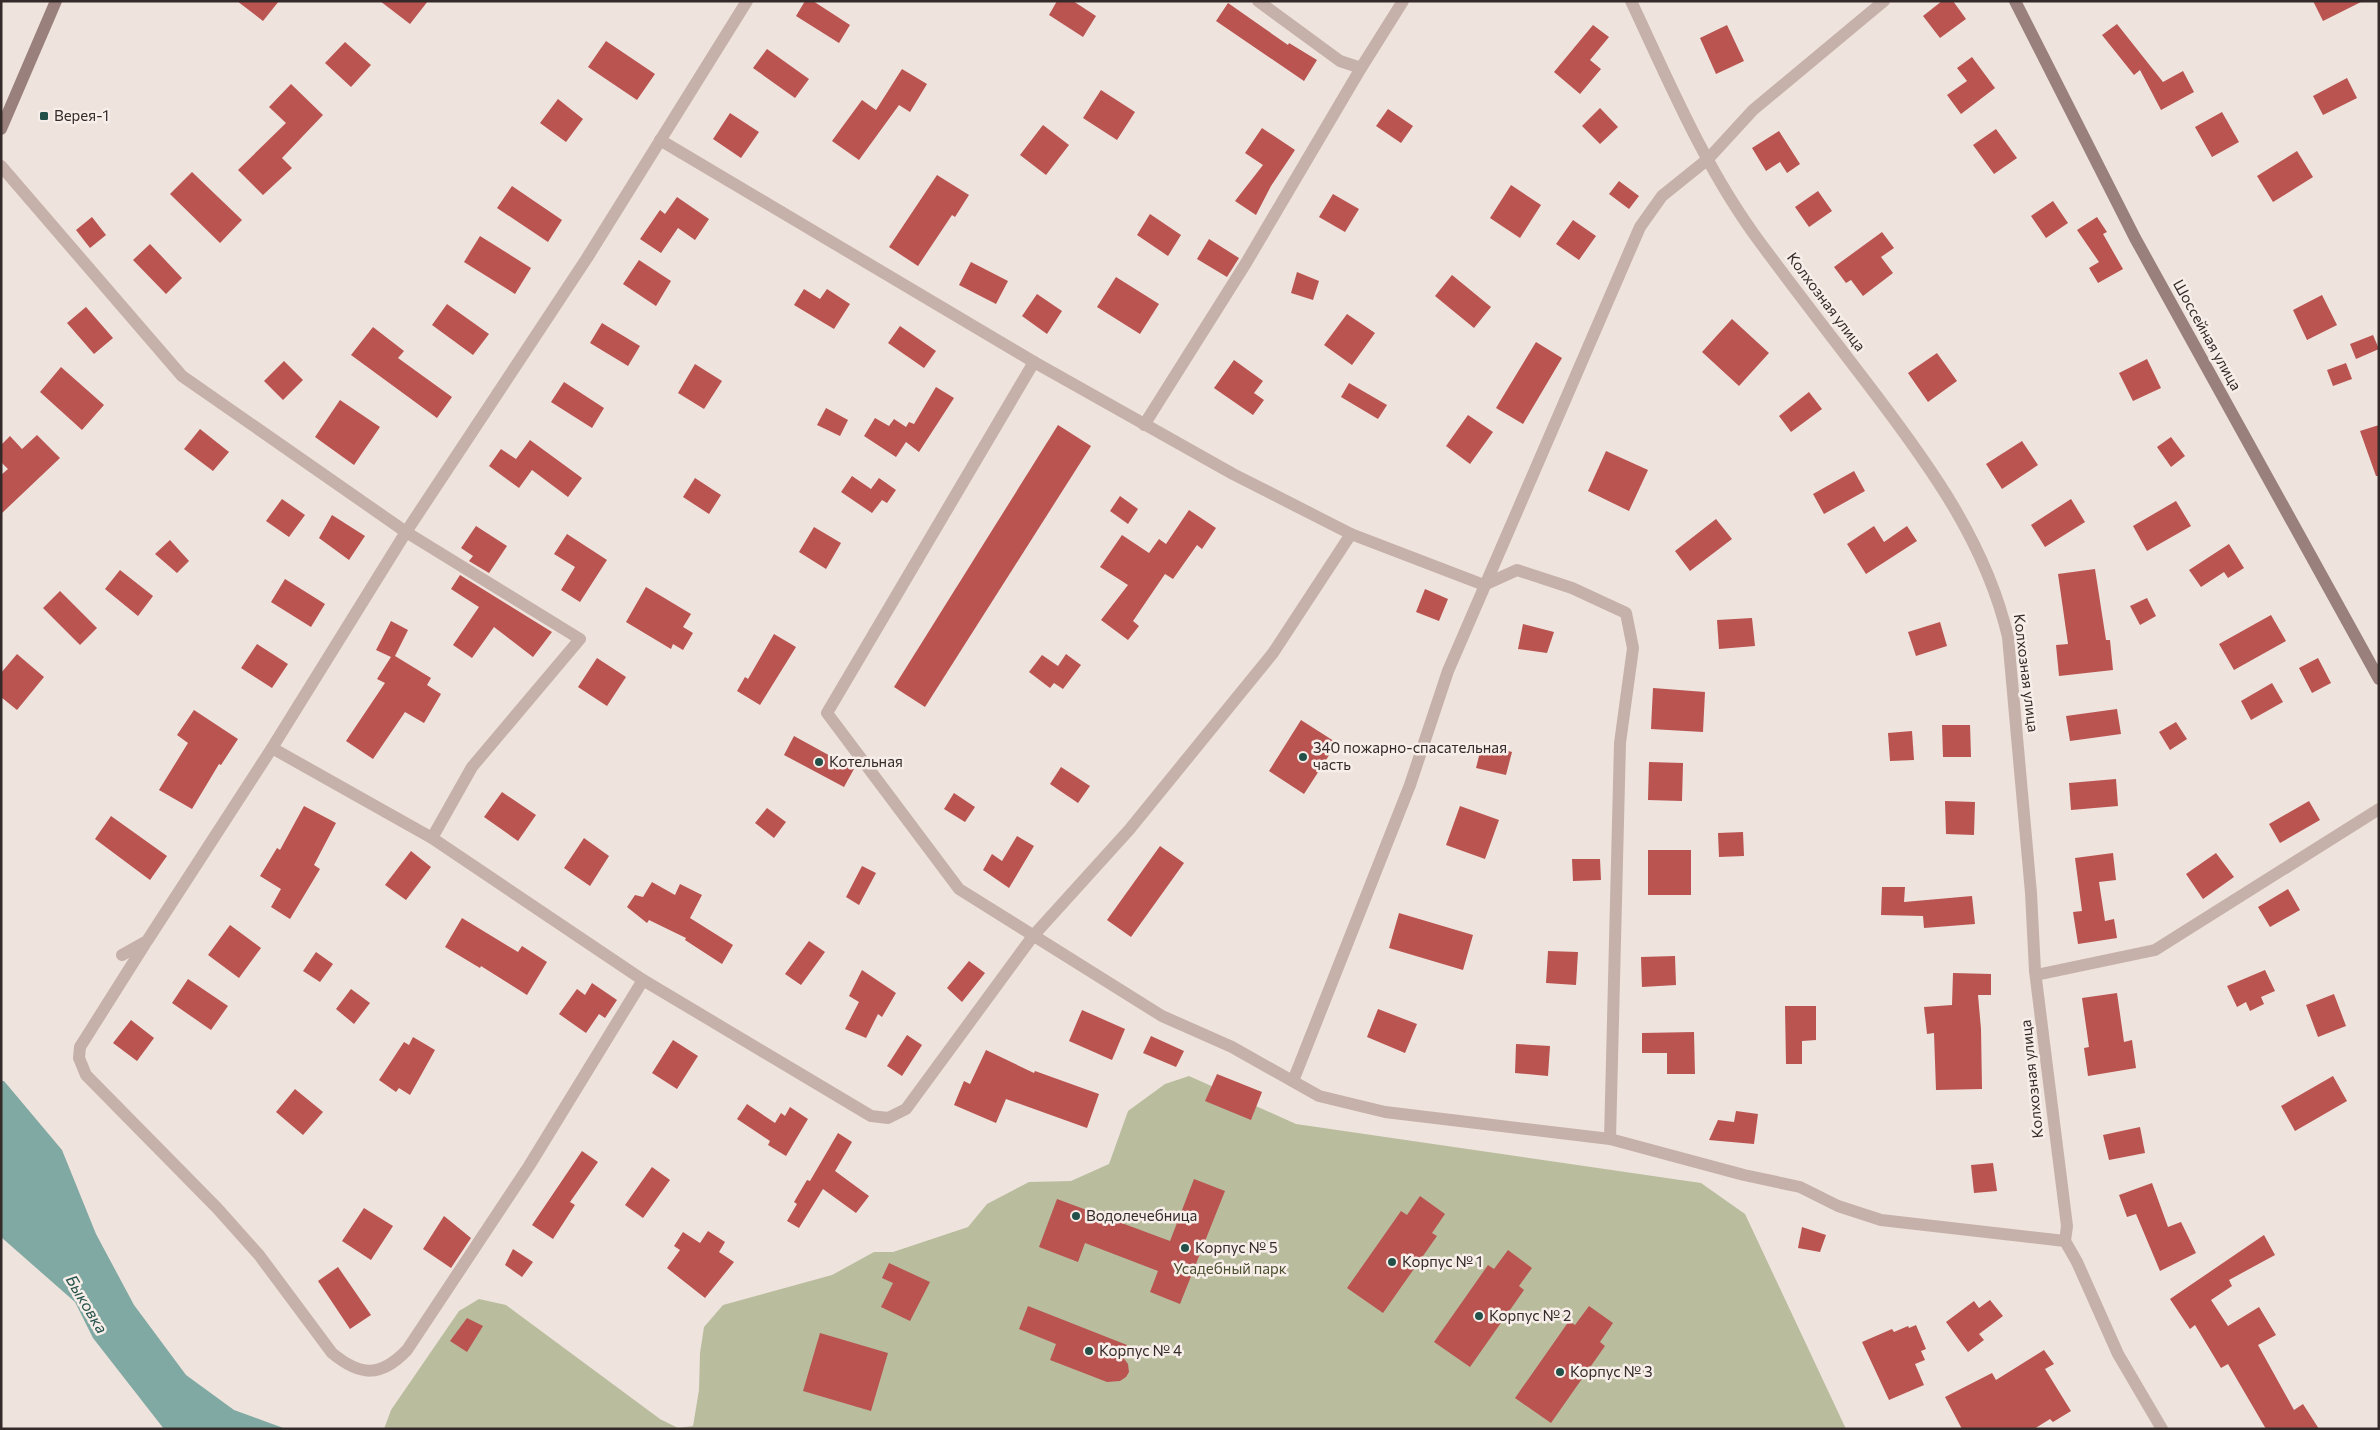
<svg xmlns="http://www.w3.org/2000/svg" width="2380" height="1430" font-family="Commissioner,sans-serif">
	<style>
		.green { fill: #b9bd9e }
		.water { fill: #7fa9a2 }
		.building { fill: #b95451 }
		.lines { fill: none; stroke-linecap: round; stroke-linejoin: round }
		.street { stroke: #c6b1aa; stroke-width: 12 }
		.secondary { stroke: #99807c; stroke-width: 12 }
		.poi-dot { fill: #23514a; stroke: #f7eee9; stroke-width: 2 }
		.labels { text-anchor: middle; stroke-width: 5; stroke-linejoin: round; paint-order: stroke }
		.poi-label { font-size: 15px; fill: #342a29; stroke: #f7eee9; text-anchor: start }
		.street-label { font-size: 15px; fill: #342a29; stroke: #f7eee9 }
		.park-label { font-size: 15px; fill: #4b502f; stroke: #f7eee9 }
		.water-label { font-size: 16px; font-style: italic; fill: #23514a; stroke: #f7eee9 }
	</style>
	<rect width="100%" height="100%" fill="#efe3dd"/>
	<path class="green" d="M1189,1076l107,48 405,59 44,31 101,215h-1462l7,-19 68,-99 20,-12 27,6 154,114 18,9 15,-2 6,-36 1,-37 4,-26 19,-22 109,-30 42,-23h19l75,-25 19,-23 42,-22 42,-1 38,-17 19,-53 37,-27z"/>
	<path class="water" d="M1,1081h3l58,69 34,84 38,71 52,70 48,35 52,19h-122l-71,-91 -18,-36 -74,-65z"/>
	<g class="building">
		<path d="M237,1h42l-16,20z"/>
		<path d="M380,1h48l-18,23z"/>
		<path d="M805,1h8l37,24 -11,18 -43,-27z"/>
		<path d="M1057,1h16l23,15 -13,21 -34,-22z"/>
		<path d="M1942,1h11l13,18 -26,19 -17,-22z"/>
		<path d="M2313,1h50l-40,20z"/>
		<path d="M1228,3l60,42 1,-2 28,17 -13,21 -88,-60z"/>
		<path d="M2117,24l46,58 20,-11 11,21 -33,18 -21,-40 -6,5 -32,-40z"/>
		<path d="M1593,25l16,12 -19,23 11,9 -21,25 -26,-22z"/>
		<path d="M1727,25l17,36 -28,13 -16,-36z"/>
		<path d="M606,41l49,33 -18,26 -49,-33z"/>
		<path d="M345,42l26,23 -20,22 -26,-24z"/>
		<path d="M767,49l42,30 -14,19 -42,-30z"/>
		<path d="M1972,57l23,31 -34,26 -14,-19 20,-14 -10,-13z"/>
		<path d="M902,69l25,15 -17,28 -11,-7 -40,55 -27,-19 30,-41 14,10z"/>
		<path d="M2347,78l10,20 -34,17 -10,-19z"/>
		<path d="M291,84l32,31 -41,43 10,10 -29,27 -25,-25 48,-47 -17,-16z"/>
		<path d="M1101,90l34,22 -18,28 -34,-22z"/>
		<path d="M558,99l25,20 -17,23 -26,-19z"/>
		<path d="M1600,108l18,19 -18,17 -18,-18z"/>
		<path d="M1388,109l25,17 -12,17 -25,-17z"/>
		<path d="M2222,112l17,30 -27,15 -17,-30z"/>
		<path d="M730,113l29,19 -18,26 -28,-19z"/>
		<path d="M1043,125l26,20 -23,30 -26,-20z"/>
		<path d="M1262,128l33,22 -24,36 -15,29 -21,-14 28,-36 -18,-12z"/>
		<path d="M1996,129l21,29 -23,16 -21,-29z"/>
		<path d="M1779,131l21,33 -13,9 -7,-11 -14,9 -14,-23z"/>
		<path d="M2297,151l16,26 -40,25 -16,-26z"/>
		<path d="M192,172l50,48 -22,23 -50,-49z"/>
		<path d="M937,175l32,20 -14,22 -3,-2 -34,51 -29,-19z"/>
		<path d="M1619,181l20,15 -10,13 -20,-15z"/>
		<path d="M1511,185l30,20 -21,33 -30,-20z"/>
		<path d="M512,186l50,34 -14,22 -51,-34z"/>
		<path d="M1818,191l14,20 -23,16 -14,-20z"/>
		<path d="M1333,194l26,15 -14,23 -26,-15z"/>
		<path d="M677,197l32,22 -14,21 -17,-12 -17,25 -21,-14 20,-29 5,4z"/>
		<path d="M2053,201l15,22 -22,15 -15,-22z"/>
		<path d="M1150,214l31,21 -13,21 -31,-21z"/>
		<path d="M92,217l14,18 -16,13 -14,-18z"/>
		<path d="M2097,217l10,15 -4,2 20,35 -25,14 -9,-15 10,-6 -22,-32z"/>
		<path d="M1573,220l23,16 -17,24 -23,-16z"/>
		<path d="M1882,232l12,16 -13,9 12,16 -30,23 -12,-16 -5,3 -12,-16z"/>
		<path d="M480,236l51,32 -16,26 -51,-32z"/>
		<path d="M1209,239l30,19 -12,19 -30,-18z"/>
		<path d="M150,244l32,34 -16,16 -33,-34z"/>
		<path d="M639,260l32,21 -15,25 -33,-22z"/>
		<path d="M971,262l37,19 -12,23 -37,-19z"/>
		<path d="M1297,272l22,9 -6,19 -22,-7z"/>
		<path d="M1452,275l39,32 -17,21 -39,-32z"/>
		<path d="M1116,277l43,27 -19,30 -43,-27z"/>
		<path d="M804,289l16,10 7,-10 23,15 -16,25 -40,-24z"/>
		<path d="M1037,294l25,17 -15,23 -25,-18z"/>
		<path d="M2322,295l15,30 -30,15 -14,-30z"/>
		<path d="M447,304l42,30 -16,21 -41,-30z"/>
		<path d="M86,307l27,31 -19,16 -27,-31z"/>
		<path d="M1347,314l28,19 -23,32 -28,-20z"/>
		<path d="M1732,319l37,34 -30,33 -37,-34z"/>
		<path d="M602,323l38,23 -12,20 -38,-23z"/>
		<path d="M900,326l36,25 -12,17 -36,-25z"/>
		<path d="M373,327l31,24 -6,7 54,39 -15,21 -86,-63z"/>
		<path d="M2373,335l6,14 -23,10 -6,-15z"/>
		<path d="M1536,342l26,16 -39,66 -27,-16z"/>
		<path d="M1937,353l20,28 -29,21 -20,-29z"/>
		<path d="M2147,359l14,29 -28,13 -14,-28z"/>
		<path d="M1234,360l29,21 -9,12 10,7 -11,15 -39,-27z"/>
		<path d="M284,361l19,19 -20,20 -19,-19z"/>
		<path d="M2346,363l6,16 -19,7 -6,-16z"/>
		<path d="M695,364l27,17 -18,28 -26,-16z"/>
		<path d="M61,367l43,38 -22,25 -42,-38z"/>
		<path d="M564,382l40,26 -12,20 -41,-26z"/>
		<path d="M1349,383l38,22 -9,14 -37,-22z"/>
		<path d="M936,387l18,11 -35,54 -13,-10 -10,15 -32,-21 11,-18 14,8 5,-7 12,8 3,-5 5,2z"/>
		<path d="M1809,392l13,17 -31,23 -12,-16z"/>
		<path d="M340,400l40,27 -26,38 -39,-28z"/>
		<path d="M826,408l22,12 -8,16 -23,-11z"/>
		<path d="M1468,415l25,17 -23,32 -24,-18z"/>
		<path d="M1058,425l33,21 -166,261 -31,-20z"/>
		<path d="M2379,425v51h-3l-16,-45z"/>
		<path d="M200,429l29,23 -16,19 -29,-22z"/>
		<path d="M37,435l23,23 -59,56v-39l7,-6 -7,-7v-17l9,-9 12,13z"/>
		<path d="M2171,437l14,19 -14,11 -14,-20z"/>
		<path d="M530,440l52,38 -14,19 -36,-27 -13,18 -30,-22 12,-17 15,10z"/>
		<path d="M2022,441l16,24 -36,24 -16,-25z"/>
		<path d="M1606,451l42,19 -19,41 -41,-20z"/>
		<path d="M1854,471l11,20 -41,23 -11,-20z"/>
		<path d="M852,476l19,13 8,-11 17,12 -9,13 -5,-3 -10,13 -31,-21z"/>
		<path d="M695,478l26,17 -12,19 -26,-17z"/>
		<path d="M1120,496l18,13 -10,15 -18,-13z"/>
		<path d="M282,499l23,16 -16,22 -23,-16z"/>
		<path d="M2071,499l14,23 -40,25 -14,-22z"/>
		<path d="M2176,501l15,25 -44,25 -14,-25z"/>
		<path d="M1189,510l27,18 -14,21 -5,-4 -24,34 -8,-5 -32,47 6,5 -11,14 -27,-20 27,-35 -28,-18 22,-32 27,18 10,-14 7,5z"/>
		<path d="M332,515l33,21 -16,24 -30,-22z"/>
		<path d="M1716,519l16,20 -42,32 -15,-20z"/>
		<path d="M476,526l31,20 -18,27 -20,-12 4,-5 -12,-8z"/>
		<path d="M1874,526l10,16 23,-16 10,15 -51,33 -19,-30z"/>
		<path d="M814,527l27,16 -15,26 -27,-17z"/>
		<path d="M567,534l40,26 -27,42 -19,-12 14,-23 -21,-13z"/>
		<path d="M170,540l19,21 -12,12 -22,-19z"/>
		<path d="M2229,544l15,24 -16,10 -4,-6 -23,15 -12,-17z"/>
		<path d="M2095,569l11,71h4l3,30 -54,6 -3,-31 12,-1 -10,-70z"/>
		<path d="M120,570l33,26 -15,20 -33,-27z"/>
		<path d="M460,575l92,57 -19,25 -39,-30 -22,31 -19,-13 26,-38 -28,-18z"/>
		<path d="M285,579l40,25 -14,23 -40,-25z"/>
		<path d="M646,587l45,27 -8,13 10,6 -10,17 -10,-6 -2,5 -45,-27z"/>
		<path d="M1425,589l23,10 -9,22 -23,-9z"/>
		<path d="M60,591l37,37 -17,17 -37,-37z"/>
		<path d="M2147,598l9,18 -16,9 -10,-19z"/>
		<path d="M2271,615l15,26 -52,29 -15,-26z"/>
		<path d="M1752,618l3,28 -36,3 -2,-29z"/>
		<path d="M391,621l17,9 -13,26 36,22 -4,7 14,9 -17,29 -19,-11 -32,47 -27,-18 39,-58 -8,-4 14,-22 -15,-7z"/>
		<path d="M1940,622l7,24 -31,10 -8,-24z"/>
		<path d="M1523,624l31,8 -7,21 -29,-4z"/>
		<path d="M774,634l22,13 -36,58 -23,-14 8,-14 3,2z"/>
		<path d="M257,644l31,20 -16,24 -31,-20z"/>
		<path d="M17,654l27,23 -27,33 -16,-13v-24z"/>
		<path d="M1066,654l15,11 -18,24 -9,-6 -4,5 -21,-16 13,-17 16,11z"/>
		<path d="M597,658l29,19 -19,29 -29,-19z"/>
		<path d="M2318,658l13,25 -19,10 -13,-25z"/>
		<path d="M2272,683l11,19 -32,18 -10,-19z"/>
		<path d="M1653,688l52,4 -2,40 -52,-3z"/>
		<path d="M2117,709l4,25 -51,7 -4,-25z"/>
		<path d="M194,710l44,29 -17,26 -2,-1 -27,45 -33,-19 29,-47 -11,-8z"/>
		<path d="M1301,720l36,23 -33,51 -35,-23z"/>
		<path d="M2176,722l11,17 -17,11 -11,-18z"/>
		<path d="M1942,725h28l1,32h-28z"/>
		<path d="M1912,731l2,29 -24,1 -2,-28z"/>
		<path d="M794,736l60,33 -10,18 -60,-32z"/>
		<path d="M1482,744l30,8 -6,23 -30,-7z"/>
		<path d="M1649,762l34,1 -1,38 -34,-1z"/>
		<path d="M1061,767l29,19 -12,17 -28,-19z"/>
		<path d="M2116,779l2,27 -47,4 -2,-27z"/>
		<path d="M502,792l34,23 -18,26 -34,-24z"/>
		<path d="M954,793l21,14 -10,15 -21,-13z"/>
		<path d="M1945,801l30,1 -1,33 -28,-1z"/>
		<path d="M2309,801l11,19 -40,23 -11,-19z"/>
		<path d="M304,806l32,17 -22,42 6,4 -30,50 -19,-12 10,-18 -21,-13 17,-28 3,2z"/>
		<path d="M1460,806l39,14 -14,39 -39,-14z"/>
		<path d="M767,808l19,14 -12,16 -19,-15z"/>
		<path d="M111,816l56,40 -17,24 -55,-41z"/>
		<path d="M1743,832l1,24 -25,1 -1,-24z"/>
		<path d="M1017,836l17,10 -25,42 -26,-18 9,-16 10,7z"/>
		<path d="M584,838l25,18 -19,30 -26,-18z"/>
		<path d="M1160,846l24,17 -53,74 -24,-17z"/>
		<rect x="1648" y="850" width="43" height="45"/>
		<path d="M411,851l20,16 -25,33 -21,-15z"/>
		<path d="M2113,853l3,27 -17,2 6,39 9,-2 3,19 -39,6 -5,-32 9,-1 -7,-53z"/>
		<path d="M2216,853l18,24 -31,22 -17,-25z"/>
		<path d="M1572,859h28l1,21 -28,1z"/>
		<path d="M862,866l14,7 -17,32 -13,-8z"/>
		<path d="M652,882l23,13 5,-11 22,11 -12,23 43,27 -11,19 -37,-24 1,-2 -37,-18 -2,3 -20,-16 8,-12 8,2z"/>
		<path d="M1882,887h23l-1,15 68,-6 3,28 -51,4 -1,-12 -42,-1z"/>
		<path d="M2288,889l12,21 -30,17 -12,-20z"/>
		<path d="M1399,913l74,22 -10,35 -74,-22z"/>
		<path d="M462,918l56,34 4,-6 25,16 -20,33 -46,-29 -1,2 -35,-21z"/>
		<path d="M230,925l31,23 -22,30 -31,-23z"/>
		<path d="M809,941l16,11 -24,33 -16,-11z"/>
		<path d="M1548,951l30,1 -2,33 -30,-2z"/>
		<path d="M316,952l17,12 -13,18 -17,-11z"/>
		<path d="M1675,956l1,29 -34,2 -1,-30z"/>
		<path d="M969,961l16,12 -23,29 -15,-14z"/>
		<path d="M862,970l34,23 -14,24 -4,-3 -12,24 -21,-9 14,-27 -10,-6z"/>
		<path d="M2265,970l10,21 -14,6 3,7 -14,7 -4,-9 -9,5 -10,-21z"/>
		<path d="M1953,973l38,1v21h-13l3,34 1,60 -46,1 -2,-57 -7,1 -3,-27 28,-2z"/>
		<path d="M188,979l40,27 -17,24 -39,-27z"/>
		<path d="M592,983l25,17 -12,18 -6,-4 -13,19 -27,-19 18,-25 8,6z"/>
		<path d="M351,989l19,14 -16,21 -18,-15z"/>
		<path d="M2117,993l7,49 8,-2 4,28 -48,8 -4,-28 5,-1 -7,-49z"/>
		<path d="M2334,994l12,32 -28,11 -12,-32z"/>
		<path d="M1785,1006h31v34l-14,1v23h-16z"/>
		<path d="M1378,1009l39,15 -12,29 -38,-16z"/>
		<path d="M1082,1010l43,19 -13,31 -43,-19z"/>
		<path d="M131,1020l23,18 -17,23 -24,-18z"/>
		<path d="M1694,1032l1,42h-28v-21h-25v-20z"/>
		<path d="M907,1035l15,10 -20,31 -15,-10z"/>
		<path d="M1151,1036l33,15 -8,16 -33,-14z"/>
		<path d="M413,1037l22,13 -25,45 -11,-7 -3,4 -17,-12 25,-38 5,3z"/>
		<path d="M673,1040l25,16 -21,33 -25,-16z"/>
		<path d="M1516,1044l34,2 -2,30 -33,-3z"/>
		<path d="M986,1050l48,23 1,-2 64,23 -12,34 -81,-29 -10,24 -42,-18 10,-24 6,3z"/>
		<path d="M1217,1074l45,18 -11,28 -46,-19z"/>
		<path d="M2333,1076l14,25 -52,30 -14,-25z"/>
		<path d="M295,1089l28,23 -20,23 -27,-23z"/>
		<path d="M747,1104l28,19 6,-10 4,3 5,-9 18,12 -22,37 -18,-11 2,-4 -33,-22z"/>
		<path d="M1736,1111l22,3 -4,30 -45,-4 9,-20 16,2z"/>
		<path d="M2140,1127l5,26 -36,7 -6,-25z"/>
		<path d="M838,1133l14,9 -17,29 34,25 -13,17 -33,-24 -24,39 -12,-7 10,-17 -3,-2 13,-22 3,1z"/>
		<path d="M582,1151l16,11 -28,40 5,3 -22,34 -21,-14z"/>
		<path d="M1993,1163l4,28 -23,2 -3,-28z"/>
		<path d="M652,1167l18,13 -27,38 -18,-13z"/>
		<path d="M1194,1179l31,12 -45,113 -30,-12 8,-21 -73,-28 -7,19 -39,-15 18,-48 113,42z"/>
		<path d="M2152,1183l16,44 13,-5 15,31 -36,18 -24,-57 -9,3 -8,-22z"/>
		<path d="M1420,1196l25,18 -13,19 5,3 -54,77 -36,-25 54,-77 6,4z"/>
		<path d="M364,1208l29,18 -22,34 -29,-19z"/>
		<path d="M444,1216l27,22 -20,30 -28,-19z"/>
		<path d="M1802,1227l24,8 -6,17 -22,-4z"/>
		<path d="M708,1231l17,11 -6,10 15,10 -29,36 -38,-30 13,-18 -6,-4 9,-14 17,11z"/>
		<path d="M2264,1235l11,20 -46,25 3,6 -21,14 17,26 31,-19 17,28 -18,10 36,65 9,-6 16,25h-53l-38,-65 -7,4 -26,-43 -5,4 -20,-30z"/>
		<path d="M513,1249l20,13 -11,15 -17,-12z"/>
		<path d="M1508,1250l24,18 -13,18 5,4 -54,77 -36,-25 54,-77 6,4z"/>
		<path d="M889,1263l41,19 -20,39 -29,-14 12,-24 -11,-5z"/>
		<path d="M338,1267l33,48 -21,14 -32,-48z"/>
		<path d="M1990,1300l13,16 -24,18 5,6 -16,12 -22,-30 28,-21 5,7z"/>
		<path d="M1028,1306l99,39 -5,11 6,8 1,8 -3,5 -6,4 -13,1 -57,-22 6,-16 -37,-15z"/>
		<path d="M1589,1306l24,17 -13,19 5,4 -54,77 -36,-25 54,-77 6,4z"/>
		<path d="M467,1318l16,8 -16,26 -17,-11z"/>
		<path d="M1916,1325l10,24 -5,2 4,9 -10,4 9,21 -35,15 -27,-58 30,-13 2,3 14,-6 1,2z"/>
		<path d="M820,1333l68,20 -17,58 -68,-20z"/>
		<path d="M2044,1350l10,14 -9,5 26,42 -18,11 -3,-3 -16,10h-72l-17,-32 47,-24 4,7z"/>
	</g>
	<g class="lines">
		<g class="street">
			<path d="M1258,1l82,60 21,7 42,-67"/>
			<path d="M1631,1c38,81 74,167 128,240 37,50 76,100 114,150 57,75 113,152 135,246l23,256 4,78 32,255 -2,15 12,21 41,92 44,75"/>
			<path d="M660,140l374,222 199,112 118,60 133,51 33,-15 55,18 54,25 7,35 -13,95 -10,396"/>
			<path d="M1,166l181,210 224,156 174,107 -108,128 -40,71"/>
			<path d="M1034,362l-207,351 132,176 203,127 70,31 87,49 66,16 225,27 134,36 56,12 38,19 43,14 184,21"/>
			<path d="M1144,425l102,-162 115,-195"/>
			<path d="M272,748l160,90 211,142 228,136 17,2 18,-9 127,-173 96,-106 144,-177 78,-119"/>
			<path d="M145,944l-65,103 -1,11 7,17 131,133 42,47 73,98c29,24 49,24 75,-3l122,-184 114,-186"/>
			<path d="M122,955l25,-14 125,-193 134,-216 181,-274 160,-257"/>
			<path d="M2036,975l119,-25 224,-141"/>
			<path d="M1293,1081l117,-296 38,-114 192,-444 22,-31 46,-37 45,-49 131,-109"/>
		</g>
		<g class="secondary">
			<path d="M2015,1l120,237 244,441"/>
			<path d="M1,129l55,-128"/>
		</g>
	</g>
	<g class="poi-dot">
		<rect x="39" y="111" width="10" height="10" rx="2.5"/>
		<circle cx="1303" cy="757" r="5"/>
		<circle cx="819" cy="762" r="5"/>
		<circle cx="1076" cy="1216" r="5"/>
		<circle cx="1185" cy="1248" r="5"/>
		<circle cx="1392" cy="1262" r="5"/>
		<circle cx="1479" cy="1316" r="5"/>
		<circle cx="1089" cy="1351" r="5"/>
		<circle cx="1560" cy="1372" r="5"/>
	</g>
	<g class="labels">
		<g class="poi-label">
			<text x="54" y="121">Верея-1</text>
			<text x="1313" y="753">340 пожарно-спасательная<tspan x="1313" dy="17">часть</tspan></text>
			<text x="829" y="767">Котельная</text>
			<text x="1086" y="1221">Водолечебница</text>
			<text x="1195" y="1253">Корпус № 5</text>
			<text x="1402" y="1267">Корпус № 1</text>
			<text x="1489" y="1321">Корпус № 2</text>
			<text x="1099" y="1356">Корпус № 4</text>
			<text x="1570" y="1377">Корпус № 3</text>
		</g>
		<g class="street-label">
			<text transform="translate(1826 302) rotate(53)" y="5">Колхозная улица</text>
			<text transform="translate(2207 335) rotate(61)" y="5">Шоссейная улица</text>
			<text transform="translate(2026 673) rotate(83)" y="5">Колхозная улица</text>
			<text transform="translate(2032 1079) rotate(-96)" y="5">Колхозная улица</text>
		</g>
		<g class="park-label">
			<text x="1230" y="1274">Усадебный парк</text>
		</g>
		<g class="water-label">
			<text transform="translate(87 1304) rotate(59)" y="6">Быковка</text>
		</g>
	</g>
	<rect width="2380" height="1430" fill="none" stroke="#342a29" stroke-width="5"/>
</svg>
